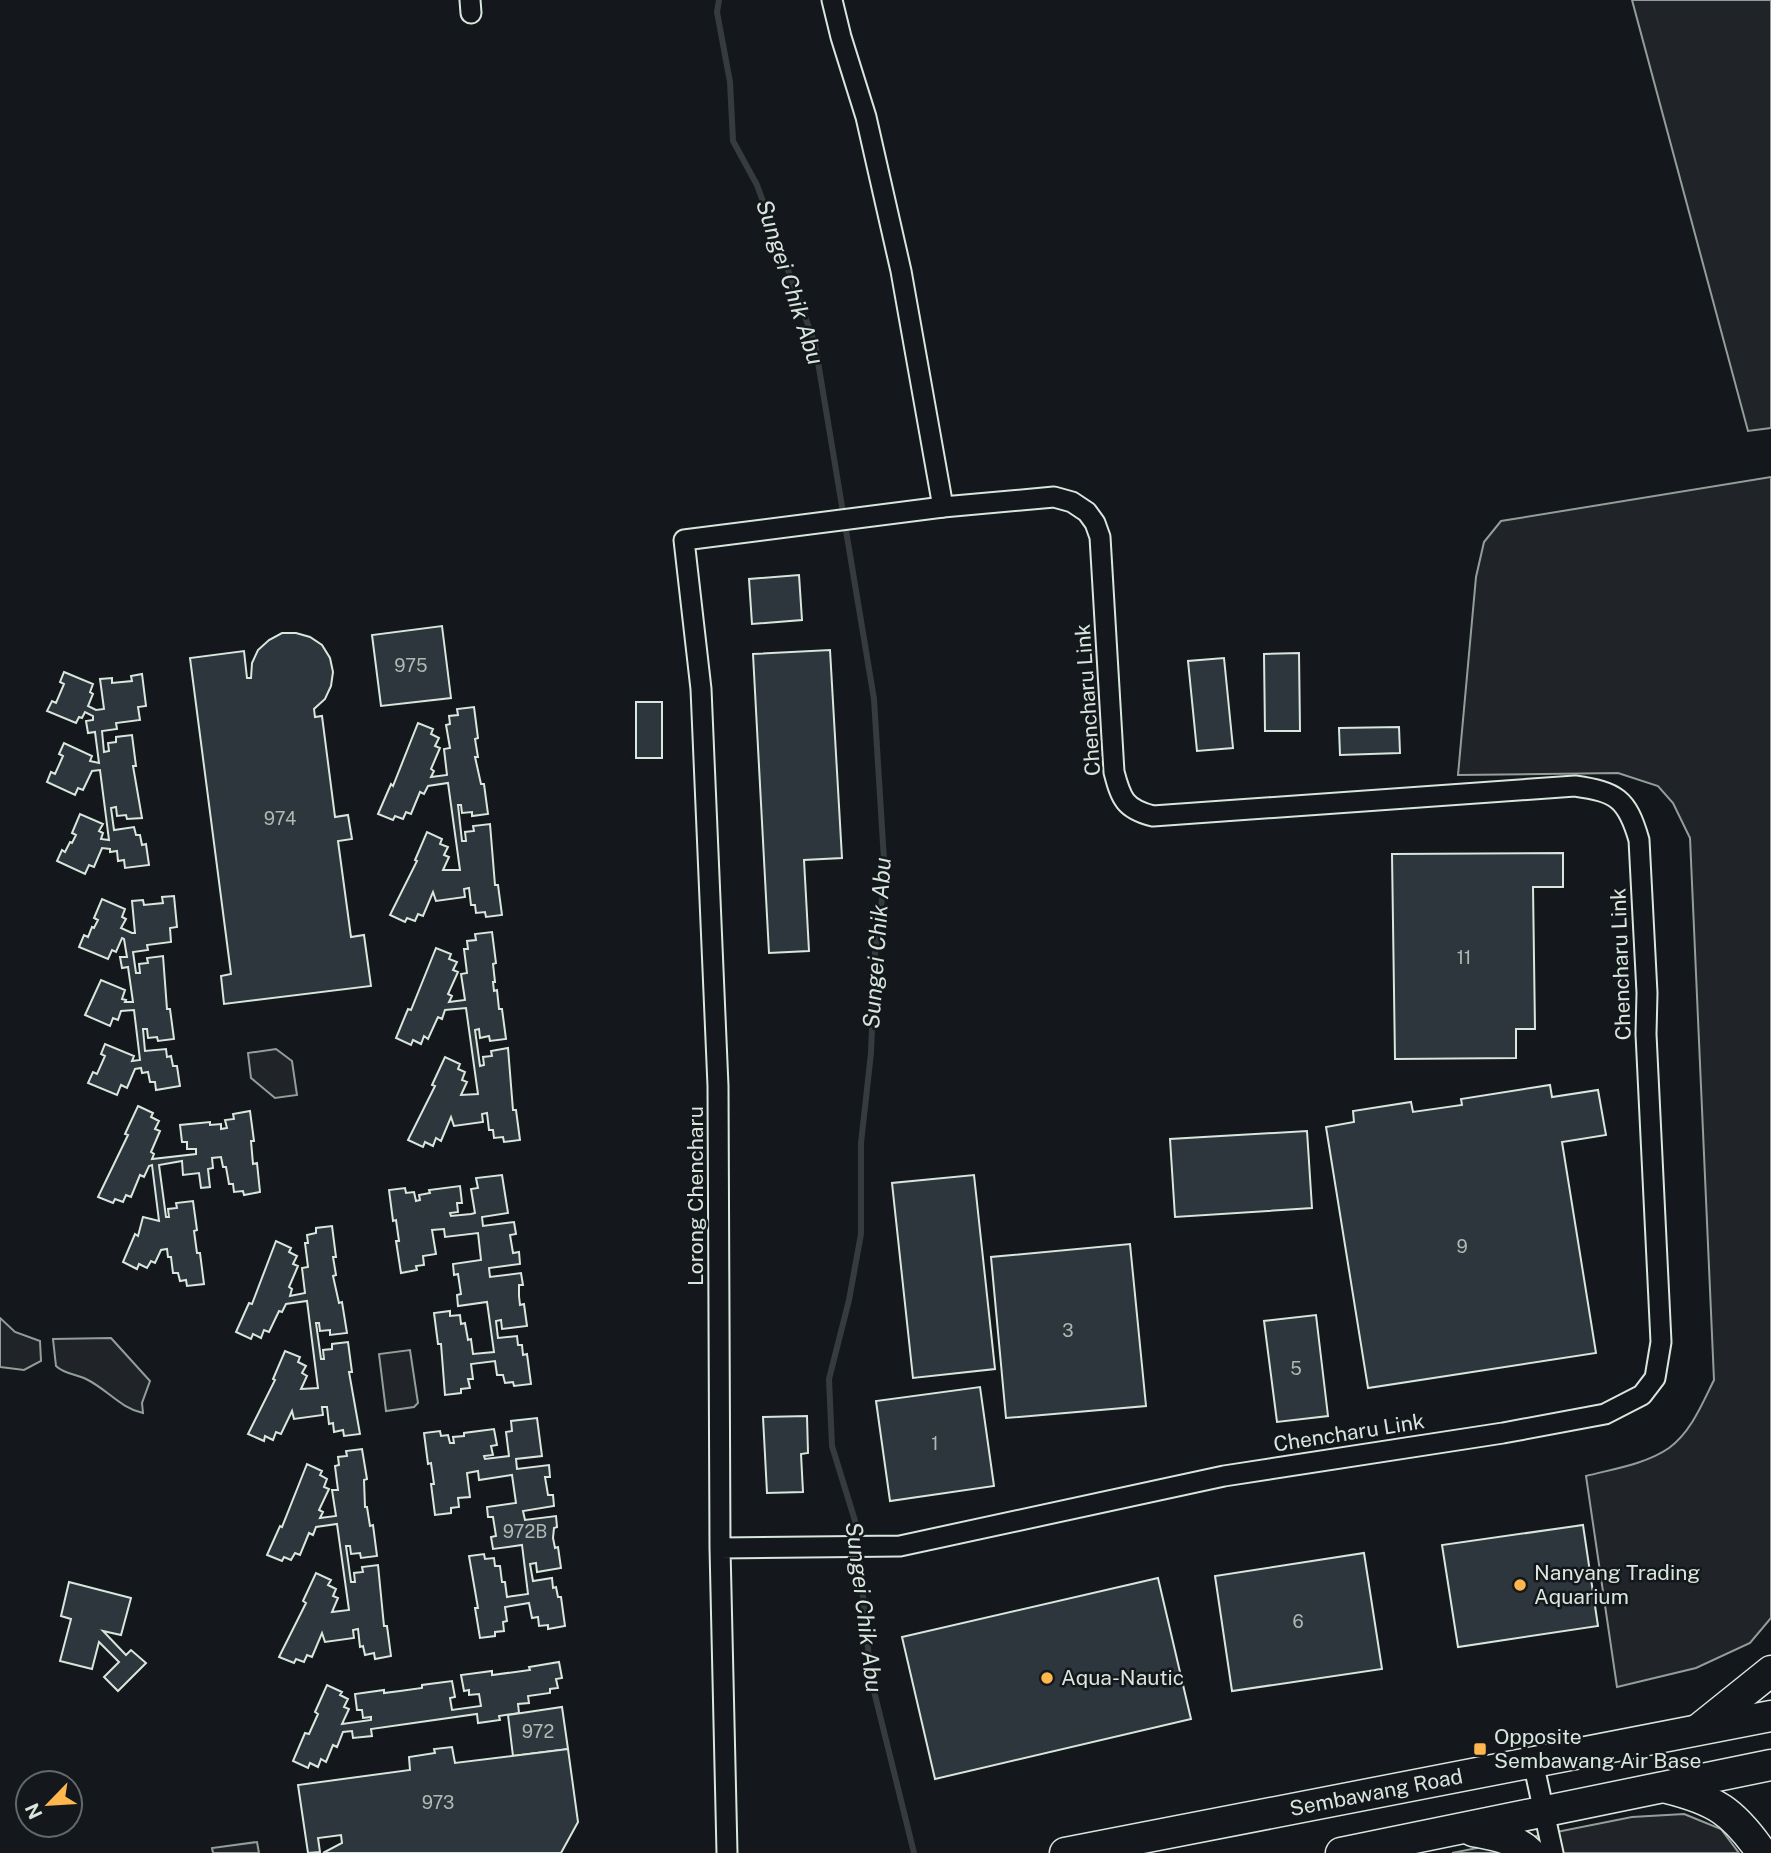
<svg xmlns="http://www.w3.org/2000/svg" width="1771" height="1853" font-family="'Public Sans',sans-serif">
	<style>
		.green { fill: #202428; stroke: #939e99; stroke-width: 2 }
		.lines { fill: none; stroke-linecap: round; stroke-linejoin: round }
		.stream { stroke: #363b3e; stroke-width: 6 }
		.building { fill: #2c363c; stroke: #d8e6dc; stroke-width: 2 }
		.minor-casing { stroke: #d8e6dc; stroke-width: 23 }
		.primary-casing { stroke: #d8e6dc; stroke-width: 33 }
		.minor { stroke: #14181c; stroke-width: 19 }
		.primary { stroke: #14181c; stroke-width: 30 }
		.poi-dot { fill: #ffb74d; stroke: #14181c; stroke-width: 2.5 }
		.labels { text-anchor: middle; stroke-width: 5; stroke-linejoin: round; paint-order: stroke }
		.number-label { font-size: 18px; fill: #adbab4 }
		.street-label { font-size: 21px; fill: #d8e6dc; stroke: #14181c }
		.poi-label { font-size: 21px; fill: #d8e6dc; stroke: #14181c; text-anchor: start }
		.water-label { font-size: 23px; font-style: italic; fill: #d8e6dc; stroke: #14181c }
	</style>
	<rect width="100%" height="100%" fill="#14181c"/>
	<g class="green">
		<path d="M1632,0h139v428l-23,3z"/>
		<path d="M1771,477v1141l-21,25 -54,25 -79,19 -31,-211c27,-7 60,-12 83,-28 22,-16 33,-44 45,-68l-24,-542 -17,-35 -15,-17 -40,-13 -160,2 18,-198 8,-35 17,-21z"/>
		<path d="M276,1049l16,12 5,34 -22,3 -24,-20 -3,-25z"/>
		<path d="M0,1318l15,14 25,9 1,20 -17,9 -24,-3z"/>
		<path d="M111,1338l39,43 -8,22 1,10c-23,-5 -36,-24 -57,-34 -10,-5 -22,-5 -30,-13l-3,-27z"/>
		<path d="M410,1350l8,53 -4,4 -28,4 -7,-57z"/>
		<path d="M1684,1814l37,15 18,24h-287l180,-36z"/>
		<path d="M257,1842l2,11h-46l-1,-5z"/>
	</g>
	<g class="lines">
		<path class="stream" d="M719,0l-2,12 13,70 3,59 24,44 58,159 59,355 11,177 -10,77 -4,100 -10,90v91l-12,66 -20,79 3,67 24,78 15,155 43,174"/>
	</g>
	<g class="building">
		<path d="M799,575l3,45 -50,4 -3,-45z"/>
		<path d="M442,626l9,72 -70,8 -9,-71z"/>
		<path d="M282,633h14l14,4 12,8 8,13 3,14 -2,14 -6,13 -11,10 1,8 7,-1 13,101 13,-2 4,24 -14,2 13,96 13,-2 7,51 -147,18 -3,-28 10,-2 -41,-316 54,-7 3,27h4l1,-15 6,-13 11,-10z"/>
		<path d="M830,650l12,208 -38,2 5,91 -40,2 -16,-299z"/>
		<path d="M1299,653l1,78h-35l-1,-77z"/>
		<path d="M1224,658l9,90 -36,3 -9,-90z"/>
		<path d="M64,672l29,12 -3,8 3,2 -5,12 8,4 8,-1 -4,-30 12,-1v5l20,-2 -1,-5 11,-2 4,32 -8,1 2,13 -24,3 1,6 -15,2 2,21 5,-1 -1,-8 8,-1v-5l16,-2 4,31h-3l9,52 -15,1 -1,-4 -9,1 -1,-9 -5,1 3,22 20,-3 2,8h4l2,10 4,-1 3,21 -24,3 -1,-8 -6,1 -1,-10 -7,1v-3l-8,-1 -8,19 -5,-2 -4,9 -28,-13 5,-11 3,2 5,-10 2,1 4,-8 -4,-2 8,-19 23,10 -4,7 4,2 -2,6 8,1 -9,-70 -8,1 -9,19 -5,-2 -3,7 -28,-13 4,-10 4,2 8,-18 -4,-2 5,-11 28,13 -2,5 9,2 -4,-31 -7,1 -2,-12 7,-1v-4l-8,-4 -3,6 -3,-1 -3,6 -29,-12 5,-10 4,2 8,-19 -4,-2z"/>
		<rect x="636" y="702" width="26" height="56"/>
		<path d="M474,707l4,31 -3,1 3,18h-3l6,27h3l4,30 -16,2v-4l-10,1 -1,-8h-3l4,36h4l-1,-9 9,-1 -1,-5 17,-2 5,61h3l4,30 -16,2 -1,-5 -9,1 -1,-8h-4l-2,-17 -5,1 1,8 -29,4 -3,-9 -10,24 -5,-2 -3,7 -8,-3 -2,4 -15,-7 27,-54 -2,-1 12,-28 15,7 -2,5 8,3 -4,8 5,2 -6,13h17l-12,-87 -20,3 -4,8 -4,-2 -9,22 -5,-2 -3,7 -8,-3 -2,4 -15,-6 13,-30 2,2 25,-63 15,6 -2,5 8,4 -4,8 5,2 -9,21 3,2 -3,6 16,-2 -3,-26 6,-1 -4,-23 4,-1 -1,-8 9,-1 -1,-6z"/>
		<path d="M1399,727l1,26 -60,2 -1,-27z"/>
		<path d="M1563,853v34h-30l2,142h-19v29l-121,1 -3,-205z"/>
		<path d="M174,896l3,31 -7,1 1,14 -24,3 1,5 -15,2 3,21h4l-1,-9 9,-1 -1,-5 16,-2 4,53h3l4,30 -16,2 -1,-4 -9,1 -1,-9h-4l2,22 21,-2 1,8 4,-1 2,10h4l3,20 -24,4 -1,-8h-5l-2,-10 -6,1 -1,-5 -6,1 -8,19 -6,-3 -4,10 -29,-12 5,-11 4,2 8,-18 -4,-2 4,-10 29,12 -2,5 8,-1 -6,-50 -13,1 -3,9 -5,-2 -3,8 -25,-11 16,-35 24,10 -3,9 4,1 -1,2h8l-5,-35 -6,1 -2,-11h7l-3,-18 -2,-1 -6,14 -4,-2 -4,9 -29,-12 5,-12 4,2 4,-10 2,1 4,-8 -4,-2 8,-19 23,10 -3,8 4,2 -5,9 11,5h3l-3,-32 11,-1 1,5 19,-2 -1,-6z"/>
		<path d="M492,932l4,31 -3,1 2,18h-2l1,9 3,-1 2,19h3l4,30 -16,2 -1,-5 -9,2 -1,-9 -4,1 5,36 4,-1 -1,-8 9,-1 -1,-5 17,-3 5,62h3l4,30 -16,2 -1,-5 -9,1 -1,-8h-4l-2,-17 -5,1 1,8 -29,4 -3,-9 -10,24 -5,-3 -3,8 -8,-4 -2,5 -15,-7 27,-54 -3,-1 13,-28 15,7 -2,5 7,3 -3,8 5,2 -6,13 17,-1 -12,-86 -21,2 -3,9 -4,-2 -10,22 -4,-3 -3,8 -8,-4 -2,5 -15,-7 12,-29 3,1 25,-62 15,6 -2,5 8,3 -4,8 5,2 -10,22 4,2 -3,6 16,-2 -4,-26 6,-1 -3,-24h4l-1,-8 9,-1 -1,-6z"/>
		<path d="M1550,1085l2,12 46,-7 8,45 -44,7 34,211 -228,35 -42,-261 28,-5 -1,-11 58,-9 2,10 49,-7 -1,-6z"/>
		<path d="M138,1106l15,7 -2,4 8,4 -4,8 5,2 -9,21 3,2 -2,5 44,-5v-5h-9v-7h-5l-2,-17 30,-3v3l11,-1v5l6,-1 -2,-8 9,-1 -1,-5 17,-3 4,30h-3l2,23 4,-1 3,29 -16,3 -1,-4 -9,1 -1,-8h-4l-3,-17h-3l-2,-10 -9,1 1,10 -5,1 2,18 -9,1 -2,-15 -16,2 -1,-14 -23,4 7,52h3l-1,-8 9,-1 -1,-5 17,-2 4,29 -3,1 3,22h3l4,31 -17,2 -1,-6 -6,1 -2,-8h-5l-2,-16h-3l-1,-8 -6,1 -6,13 -4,-2 -4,7 -8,-4 -2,5 -14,-7 12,-28 3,2 5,-19 16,4 -7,-56 -3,1 -5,11 -4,-2 -9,22 -5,-2 -3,7 -8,-3 -2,4 -15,-6 30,-62 -3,-1z"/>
		<path d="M1307,1131l5,77 -137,9 -5,-78z"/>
		<path d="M502,1175l6,38 -26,4 1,9 31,-4 2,12 -6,1 3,18 6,-1 1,12 -31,4 1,9 31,-4 2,12h-4v11l1,9 4,-1 3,22 -25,3 -1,-9 -5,1 2,17 19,-2 1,9h4l1,10 4,-1 4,30 -17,2 -1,-4 -8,1 -2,-8h-6l-2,-14 -24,3 2,15h-5l2,9 -9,1v4l-16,2 -4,-51h-3l-4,-31 16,-2v5l10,-1 1,9 4,-1 3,17 3,-1 2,15 21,-2 -7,-50 -29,4 -1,-11 4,-1 -3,-20 -4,1 -1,-11 28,-4 -3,-27 -33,4 -1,-8 -12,1 4,24 -13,2 1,9 -8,1 1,4 -16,3 -5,-32h3l-3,-21 -3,1 -4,-31 16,-2 1,5 8,-1 2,9 4,-1 -1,-5 11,-2 -1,-3 31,-4 2,17h-5l1,9 -8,1 1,3 20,-2 4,-1 -4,-24 7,-1 -2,-10z"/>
		<path d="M974,1175l21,194 -82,9 -21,-195z"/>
		<path d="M332,1226l4,31h-3l3,18 -3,1 6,27 3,-1 5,31 -17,2v-5l-10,1 -1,-8h-3l5,36h3l-1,-9 9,-1v-5l16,-2 4,30h-3l11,62 -16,2 -1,-6 -9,2 -1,-9 -4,1 -2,-17h-5l1,8 -29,4 -2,-8 -11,23 -5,-2 -3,8 -8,-4 -1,5 -16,-7 27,-54 -2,-1 12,-28 15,6 -2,5 8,4 -4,7 5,3 -6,13 17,-1 -11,-87 -21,3 -4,8 -3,-1 -10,21 -5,-2 -3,8 -8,-4 -2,5 -15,-7 13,-29 3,1 24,-63 15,7 -2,4 8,4 -4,8 5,2 -9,21 3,2 -2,7 15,-3 -3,-25 6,-1 -3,-24h3l-1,-8 9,-2v-5z"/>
		<path d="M1130,1244l16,162 -140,12 -15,-161z"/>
		<path d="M1316,1315l12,101 -51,6 -13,-101z"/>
		<path d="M980,1387l14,99 -104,15 -14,-100z"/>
		<path d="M807,1416l1,37 -7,1 2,38 -36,1 -4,-76z"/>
		<path d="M537,1418l5,38 -26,3 1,10 32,-4 1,12h-5l3,18h5l1,11 -31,5 2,9 31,-4 1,11 -3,1 -1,10 2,10 3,-1 3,21 -24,4 -1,-9 -6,1 3,17 19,-3 1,10 3,-1 2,10h3l4,29 -17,3v-4l-9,1 -1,-9 -6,1 -3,-15 -24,4 2,14 -4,1 1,9 -9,1v4l-15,2 -5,-30h3l-9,-52 15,-2 1,5 9,-1 1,8h5l2,16h3l2,15 21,-3 -6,-49 -29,4 -2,-12 5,-1 -3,-19h-5l-1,-10 29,-4 -4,-28 -33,5 -1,-9 -11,2 3,24 -12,1 1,9 -8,1v5l-16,2 -4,-31h3l-3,-21 -3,1 -4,-31 16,-2 1,5 7,-1 2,8h4l-1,-6 11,-1v-3l30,-4 3,16 -6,1 2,9 -9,1 1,3 24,-3 -3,-24 6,-1 -1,-10z"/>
		<path d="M362,1449l5,30 -3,1 1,27h2l3,19 3,-1 4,31 -16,2 -1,-5 -9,1 -1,-8h-4l5,36h4l-1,-9 9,-1 -1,-5 16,-2 6,61h3l4,30 -16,3 -1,-6 -9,2 -2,-9 -3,1 -2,-18 -5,1 1,8 -29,4 -3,-9 -10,24 -5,-2 -3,7 -8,-3 -2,4 -15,-6 27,-54 -3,-2 13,-28 15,7 -3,5 8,4 -3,7 5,2 -6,14 17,-2 -12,-86 -21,3 -3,8 -4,-2 -9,22 -5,-2 -4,7 -7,-3 -2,4 -15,-6 13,-29 2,1 25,-63 15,7 -2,4 7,4 -3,8 5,2 -10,21 4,2 -3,6 16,-2 -4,-26h6l-3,-24 4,-1 -1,-8 9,-1 -1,-5z"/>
		<path d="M1583,1525l15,101 -140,21 -16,-102z"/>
		<path d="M1364,1553l18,116 -150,22 -17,-115z"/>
		<path d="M1158,1578l33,141 -256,60 -33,-142z"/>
		<path d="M69,1582l62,16 -10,37 -18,-4 23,24 5,-5 15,13 -28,28 -14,-14 15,-15 -20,-20 -7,27 -32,-8 11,-42 -10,-3z"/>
		<path d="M559,1662l3,16 -6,1 2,9 -8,1v4l-22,3 1,7 -11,1 1,9 -20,3 1,4 -22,3 -1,-9 -106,15 1,7 -19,2 -1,-7 -9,1 -6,15 -4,-2 -7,17 -5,-3 -3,8 -8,-4 -2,5 -15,-7 12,-28 4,1 9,-20 -3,-2 12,-27 15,7 -2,3 8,4 -4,8 5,2 -7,15 29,-4v-3l-8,1 -1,-8h-5l-2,-16 29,-4v3l16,-2 22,-3v-3l30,-4 3,16 -5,1 2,12 29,-4 -2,-12 -10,1v-5l-5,1 -3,-16 31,-4v4l38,-5 -1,-3z"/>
		<path d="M562,1707l6,42 -55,7 -5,-41z"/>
		<path d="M452,1747l3,16 113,-14 10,73 -17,31h-238l19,-10 -1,-8 -23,3 2,14 -12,1 -10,-68 112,-15 -1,-13 26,-4 -1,-4z"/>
	</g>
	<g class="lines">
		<g class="minor-casing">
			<g id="minor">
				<path d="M470,0l1,13"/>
				<path d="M832,0l9,37 25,80 35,154 42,236"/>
				<path d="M720,1548l180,-2 324,-70 279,-43 102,-19 37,-19 13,-17 6,-36 -15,-308 1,-41 -8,-153c-12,-42 -23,-48 -64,-54l-422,30c-28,-7 -32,-17 -39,-44l-14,-235 -5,-14 -8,-11 -15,-10 -18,-5 -111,10 -259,33 17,149 17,397 2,462 7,305"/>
				<path d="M1533,1762l20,91"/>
			</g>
		</g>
		<g class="primary-casing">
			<g id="primary">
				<path d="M1700,1728l71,-57"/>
				<path d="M1667,1788c48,12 66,23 95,65"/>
				<path d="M1473,1831c20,4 42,7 57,22"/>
				<path id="s1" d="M1065,1853l706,-137"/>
				<path d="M1341,1853l430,-88"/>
			</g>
		</g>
		<use href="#minor" class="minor"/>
		<use href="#primary" class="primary"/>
	</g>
	<g class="poi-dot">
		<circle cx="1520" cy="1585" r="7"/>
		<circle cx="1047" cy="1678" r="7"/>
		<rect x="1473" y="1742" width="14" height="14" rx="3.5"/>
	</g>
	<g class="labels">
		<g class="number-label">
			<text x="411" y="672">975</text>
			<text x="280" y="825">974</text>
			<text x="1464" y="964">11</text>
			<text x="1462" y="1253">9</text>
			<text x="1068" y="1337">3</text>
			<text x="1296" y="1375">5</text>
			<text x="935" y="1450">1</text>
			<text x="525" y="1538">972B</text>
			<text x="1298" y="1628">6</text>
			<text x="538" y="1738">972</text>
			<text x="438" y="1809">973</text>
		</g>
		<g class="street-label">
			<text transform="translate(1088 700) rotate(-94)" y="7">Chencharu Link</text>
			<text transform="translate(1621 964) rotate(-92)" y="7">Chencharu Link</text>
			<text transform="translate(696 1196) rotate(-90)" y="7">Lorong Chencharu</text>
			<text transform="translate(1349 1433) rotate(-9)" y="7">Chencharu Link</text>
			<text dy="7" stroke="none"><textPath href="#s1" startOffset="317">Sembawang Road</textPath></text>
		</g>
		<g class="poi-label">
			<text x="1534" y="1580">Nanyang Trading<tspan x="1534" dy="24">Aquarium</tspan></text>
			<text x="1061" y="1685">Aqua-Nautic</text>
			<text x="1494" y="1744">Opposite<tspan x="1494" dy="24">Sembawang Air Base</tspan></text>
		</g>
		<g class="water-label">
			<text transform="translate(790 282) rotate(72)" y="8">Sungei Chik Abu</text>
			<text transform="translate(877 943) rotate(-86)" y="8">Sungei Chik Abu</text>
			<text transform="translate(864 1607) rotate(83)" y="8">Sungei Chik Abu</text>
		</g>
	</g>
	<g transform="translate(49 1804) rotate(245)"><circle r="33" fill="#14181c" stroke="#626a69" stroke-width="2"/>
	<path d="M0-5L12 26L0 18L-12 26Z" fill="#ffb74d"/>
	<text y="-10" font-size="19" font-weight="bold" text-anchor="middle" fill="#d8e6dc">N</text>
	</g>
</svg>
